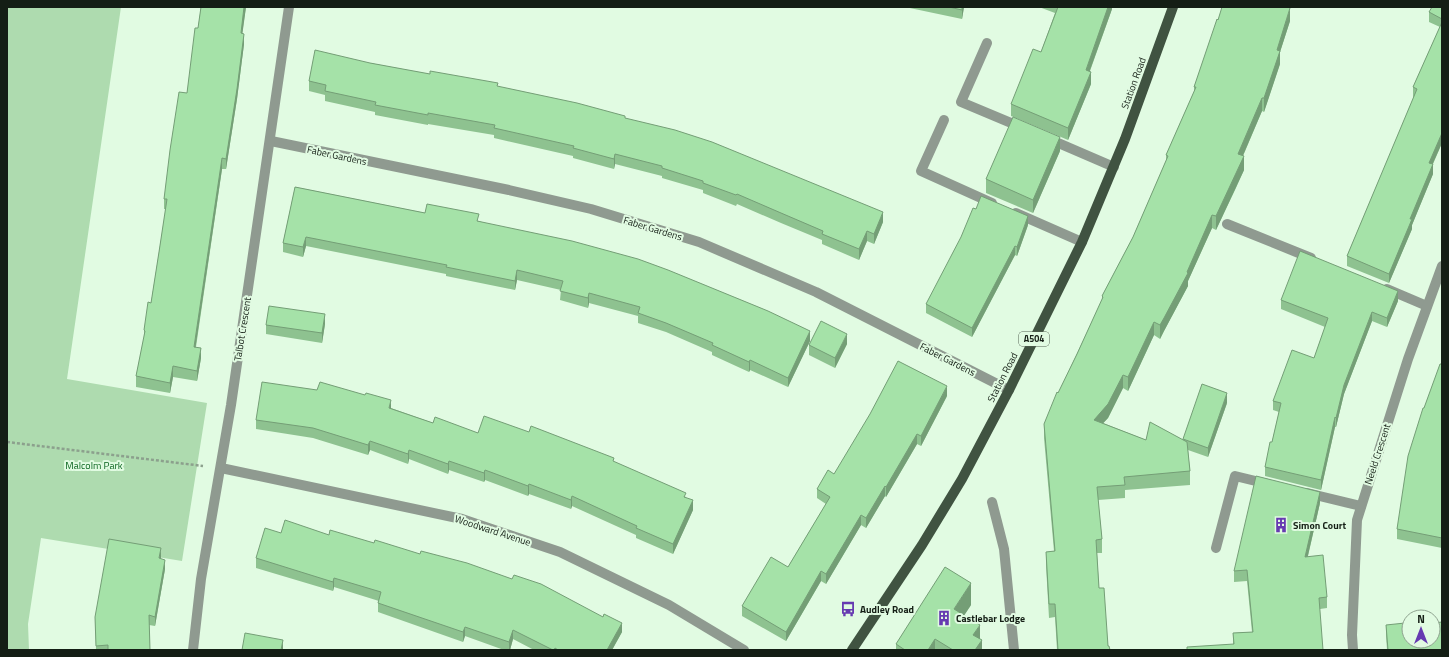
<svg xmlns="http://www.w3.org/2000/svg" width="1449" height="657" font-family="'Titillium Web',sans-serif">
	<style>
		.green { fill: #aedbaf }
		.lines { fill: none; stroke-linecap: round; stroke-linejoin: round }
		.path { stroke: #8ca08d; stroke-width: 2.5; stroke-dasharray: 3 2; stroke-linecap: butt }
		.lane { stroke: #8f9a90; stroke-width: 10 }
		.street { stroke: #8f9a90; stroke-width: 10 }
		.primary { stroke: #405341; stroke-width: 10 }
		.wall { fill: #8ec290 }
		.shaded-wall { fill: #749e76 }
		.building { fill: #a5e2a8; stroke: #749e76 }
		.labels { text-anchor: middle; stroke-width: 4; stroke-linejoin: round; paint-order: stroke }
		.shield { fill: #e1fbe2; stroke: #526052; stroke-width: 1 }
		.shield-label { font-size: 9px; font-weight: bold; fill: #141e15 }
		.street-label { font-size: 10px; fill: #141e15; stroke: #e1fbe2 }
		.park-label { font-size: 10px; fill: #0a641f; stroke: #e1fbe2 }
		.poi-label { font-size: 10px; font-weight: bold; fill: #141e15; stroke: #e1fbe2; text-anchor: start }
	</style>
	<rect width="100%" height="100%" fill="#e1fbe2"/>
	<path class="green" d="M7,7h114l-54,372 140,24 -25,158 -141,-23 -13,86 1,26h-22z"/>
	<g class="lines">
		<g class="path">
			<path d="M7,442l196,24"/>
			<path d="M972,622l21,-3"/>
		</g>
		<g class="lane">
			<path d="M987,43l-26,59 62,26"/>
			<path d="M944,120l-23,51 71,32"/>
			<path d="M1049,139l65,28"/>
			<path d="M1016,213l66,29"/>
			<path d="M1227,224l84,34"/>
			<path d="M1387,289l40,17"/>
			<path d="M1307,493l54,13"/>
			<path d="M1216,548l19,-72 33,8"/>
		</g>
		<g class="street">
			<path d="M271,141l238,49 82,19 108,33 117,50 193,98"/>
			<path d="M221,468l241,51 98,33 109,53 75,45"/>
			<path d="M992,502l12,47 10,101"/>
			<path d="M193,650l8,-71 30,-174 58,-398"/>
			<path d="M1353,650l-1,-15 5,-115 51,-161 34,-93"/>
		</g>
		<path class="primary" d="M852,650l70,-105 40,-66 47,-89 73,-148 43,-103 48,-132"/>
	</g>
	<g class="wall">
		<path d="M201,7h45l-4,27 2,10 -7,55 -11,70h-4l-26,178 5,11 -4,23 -24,-4 -3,16 -34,-6v-11l8,-38v-8l7,-27 8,-51 7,-43h-2v-10l23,-106 11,-65z"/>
		<path d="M905,7h59l-2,12z"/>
		<path d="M1039,7h73v2l-22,62 1,13 -23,56 -57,-24v-12l30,-52 14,-39z"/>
		<path d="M1442,7v136l-9,21v10l-21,51v4l-23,54 -42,-17v-10l67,-159h-1v-10l27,-60 -11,-5v-10z"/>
		<path d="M1218,20l72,1 -10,31v12l-16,48 -2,-1 -19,45 1,14 -9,20 -19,40 -4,-2 -24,53v5l-24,45 -4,8 -6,-4 -26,56 -5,-3 -15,30 -5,5 43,17h37v-1l44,-36 -19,54 -20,-7 2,21v14l-65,5v8l-27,2 4,39v14h-5l2,35 9,58 2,4h-53l-2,-33 -6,1 -3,-53v-13l8,-1 -10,-113v-14l58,-124v-4l31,-59 33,-76v-6l28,-63v-5z"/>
		<path d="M370,63l128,24 127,31 258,104 -9,22 -7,-3 -8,19 -37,-16v-4l-41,-17 -44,-19 -1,2 -33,-13v-3l-41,-12v-2l-47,-12 -1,5 -41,-11v-2l-79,-18v-3l-66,-11v1l-53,-10v-3l-50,-11v-6l-16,-4v-10z"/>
		<path d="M1060,151l-27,62 -47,-20v-14z"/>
		<path d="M295,187l130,26 54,8 331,120 -22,46 -38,-17 -1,2 -37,-17v-3l-46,-20 -28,-9v-7l-49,-13 -1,5 -28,-8 1,-10 -44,-10 -2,10 -69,-14v-2l-140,-28 -3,11 -20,-5v-9z"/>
		<path d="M1028,225l-11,31 -2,-1 -43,82 -46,-24v-9z"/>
		<path d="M1281,300l117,1 -11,26 -15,-6 -28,73 -8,33h-1l-14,63 -56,-14v-9l7,-25 7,-30 -6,-2v-9l41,-43 11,-31 -44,-18z"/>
		<path d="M325,324l-3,19 -56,-9v-9z"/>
		<path d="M847,344l-12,24 -26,-13v-10z"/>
		<path d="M1442,363v185l-45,-9v-10l27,-121z"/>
		<path d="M947,396l-26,50 -4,-2 -31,53 -1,-1 -19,32 -5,-3 -35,59 -5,-3 -35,60 -44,-25v-10l46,-39 38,-63 -9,-6v-9l17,-15z"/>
		<path d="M391,408l42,15 45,10 136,29 72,35 7,13 -20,44 -37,-16v-3l-64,-29 -1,3 -42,-15 -1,2 -43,-16 -1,2 -35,-12 -1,4 -39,-15 -1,5 -38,-14 -2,5 -55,-17 -57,-9v-9z"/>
		<path d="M1320,503l-12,53 19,41v11l-7,1 -87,36v-12l19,-1 -5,-51 -13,1v-11z"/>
		<path d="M256,558l366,74 -10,18h-78l-21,-11 -3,11h-6l-39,-14 -2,6 -85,-30v-9l1,-2 -45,-14 -1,4 -77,-23z"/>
		<path d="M161,559l4,10 -10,57 -6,-1 1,25h-54l-1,-33z"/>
		<path d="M971,605l-7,10 16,24 2,11h-86v-6z"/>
		<path d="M1386,625l19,1 37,24h-55l-1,-15z"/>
	</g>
	<g class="shaded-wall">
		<path d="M244,7h2l-5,37v-11z"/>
		<path d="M962,7h2l-2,12z"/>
		<path d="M1108,7h4v2l-26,72v-11z"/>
		<path d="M1290,8v13l-10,31v12l-16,48v-14l13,-48z"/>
		<path d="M244,34v10l-7,55 -11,70v-10z"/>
		<path d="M1091,72v12l-23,56v-12z"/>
		<path d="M1262,98v13l-24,56v-13z"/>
		<path d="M1442,133v10l-13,29v-9z"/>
		<path d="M1060,137v14l-27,62v-13z"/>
		<path d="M615,154v10l-1,5v-10z"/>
		<path d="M1244,156v14l-28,60v-14z"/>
		<path d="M222,158v11l-28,188v-10z"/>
		<path d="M1433,164v10l-21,51v4l-23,54v-9l21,-55z"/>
		<path d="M883,212v10l-9,22v-10z"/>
		<path d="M1212,215v13l-24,53v5l-24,45 -4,8v-14l27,-53z"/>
		<path d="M1028,216v9l-11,31v-9z"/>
		<path d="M867,231v10l-8,19v-11z"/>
		<path d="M306,237v9l-3,11v-10z"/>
		<path d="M1015,246v9l-43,82v-9z"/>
		<path d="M517,270v10l-2,10v-9z"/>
		<path d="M1398,291v10l-11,26v-9z"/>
		<path d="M589,293v10l-1,5v-10z"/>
		<path d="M1372,312v9l-28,73 -8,33v-9l8,-33z"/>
		<path d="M325,314v10l-3,19v-10z"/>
		<path d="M1154,322v13l-26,56v-14z"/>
		<path d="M810,331v10l-22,46v-9z"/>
		<path d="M847,334v10l-12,24v-10z"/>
		<path d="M201,348v10l-4,23v-10z"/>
		<path d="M750,360v10l-1,2v-10z"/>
		<path d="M173,366v11l-3,16v-10z"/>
		<path d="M1123,375v13l-15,30 -14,15v-13z"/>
		<path d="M947,386v10l-26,50v-10z"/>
		<path d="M1227,393v10l-19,54v-9z"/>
		<path d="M391,400v10l-2,-2z"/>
		<path d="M1335,417v10l-14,63v-10z"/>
		<path d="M917,434v10l-31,53v-10z"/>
		<path d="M370,441v9l-2,5v-10z"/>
		<path d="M409,450v9l-1,5v-10z"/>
		<path d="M449,461v9l-1,4v-10z"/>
		<path d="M485,470v10l-1,2v-9z"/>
		<path d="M529,484v10l-1,2v-10z"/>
		<path d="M885,486v10l-19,32v-10z"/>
		<path d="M1320,492v11l-15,65v-11z"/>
		<path d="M572,496v10l-1,3v-9z"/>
		<path d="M693,500v10l-20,44v-10z"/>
		<path d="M861,515v10l-35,59v-10z"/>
		<path d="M161,548v10l-2,10v-10z"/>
		<path d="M165,560v9l-10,57v-9z"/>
		<path d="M821,571v10l-35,60v-9z"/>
		<path d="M334,578v9l-1,4v-9z"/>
		<path d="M971,583v22l-17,26v-22z"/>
		<path d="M622,623v9l-10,18h-5z"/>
		<path d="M980,625v18l2,-3v10h-9v-15z"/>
		<path d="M465,627v9l-2,6v-10z"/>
		<path d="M513,630v9l-3,11h-1v-8z"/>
		<path d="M935,639v11h-7z"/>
		<path d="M283,640v10h-2z"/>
	</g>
	<g class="building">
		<path d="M201,7h43l-3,26 3,1 -7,55 -11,70 -4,-1 -28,189 7,1 -4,23 -24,-5 -3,17 -34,-7 9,-45 -1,-1 4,-28 3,1 8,-51 8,-53h-3l6,-49 9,-58 8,1 8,-65h3z"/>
		<path d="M949,7h13v3z"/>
		<path d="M1058,7h50l-22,63 5,2 -23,56 -57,-24 22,-55 8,3z"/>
		<path d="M1222,7h66l2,1 -13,42 3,1 -16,47h-2l-24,56 6,2 -28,60 -4,-1 -25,57 1,1 -24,45 -4,7 -6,-3 -26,55 -5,-2 -15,29 -14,16 52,20 4,-18 37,20 3,29 -66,6 1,8 -28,2 5,52 -6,1 3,48h5l4,58h1l1,4h-52l-3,-46h-6l-3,-52 9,-1 -11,-127 13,-32 1,1 19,-39 26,-57 -1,-1 31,-59 35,-81 -2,-1 30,-68h-2l23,-68 1,1z"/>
		<path d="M1432,7h10v12l-13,-7z"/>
		<path d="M1442,22v111l-13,30 4,1 -23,55h2l-23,55 -42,-18 70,-167 -4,-2z"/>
		<path d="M315,50l55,13 60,11v-3l68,12 -1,3 80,17 48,13v2l50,12 37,12 171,70 -9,22 -7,-3 -8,18 -37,-15 1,-3 -42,-18 -44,-19 -1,1 -33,-12v-2l-41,-13v-2l-47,-12 -1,5 -41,-11 1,-2 -80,-18 1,-3 -67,-12v2l-53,-10 1,-3 -51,-11 1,-6 -17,-4z"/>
		<path d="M1013,117l47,20 -27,63 -47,-21z"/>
		<path d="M295,187l130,26 2,-9 52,10 -2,7 95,20 66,18 30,11 100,41 42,20 -22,47 -38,-18 -1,2 -37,-17 1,-2 -47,-20 -28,-10 2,-6 -51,-14 -1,5 -28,-7 3,-10 -46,-11 -2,11 -69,-14 1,-2 -141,-28 -3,10 -20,-4z"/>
		<path d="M981,196l47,20 -11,31 -2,-1 -43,82 -46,-24 35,-67 12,-29 3,1z"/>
		<path d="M1300,251l98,40 -11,27 -15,-6 -28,73 -8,33 -1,-1 -14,63 -56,-13 5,-25h2l9,-39 -8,-2 19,-51 22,8 14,-40 -47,-18z"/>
		<path d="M269,306l56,8 -3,19 -56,-8z"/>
		<path d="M821,321l26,13 -12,24 -26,-13z"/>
		<path d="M898,361l49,25 -26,50 -4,-2 -31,53 -1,-1 -19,32 -5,-3 -35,59 -5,-3 -35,61 -44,-26 29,-49 17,10 42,-70 -13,-8 11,-19 6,4 36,-60z"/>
		<path d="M1442,363v175l-45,-9 11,-73 15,-48h1l16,-44h2z"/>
		<path d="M262,382l55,8 3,-8 45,13 1,-2 25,7 -2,8 44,15 2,-6 43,16 6,-17 45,16 2,-6 83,32 -1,3 73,32 -2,4 9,3 -20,44 -37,-16 1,-2 -65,-30 -1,4 -42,-16 -1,2 -43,-16 -1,3 -35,-12 -1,3 -39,-14 -1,4 -38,-13 -2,4 -55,-17 -57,-8z"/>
		<path d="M1202,384l25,9 -19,55 -25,-9z"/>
		<path d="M1256,476l64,16 -15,65 18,-2 4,42 -8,1 4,52h-136v-3l47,-3 -1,-11 20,-1 -6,-62 -13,1z"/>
		<path d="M285,520l44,15 1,-5 44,13 1,-3 45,14 1,-3 46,12 45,16 2,-4 27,9 62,33 1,-3 18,9 -15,27h-49l-3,-2 -1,2h-1l-40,-20 -4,12 -44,-15 -2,5 -85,-29 3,-11 -47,-14 -1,4 -77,-24 9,-30 16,5z"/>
		<path d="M109,539l52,9 -2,10 6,2 -10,57 -6,-2 1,35h-42v-5l-12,1 -1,-29z"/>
		<path d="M945,567l26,16 -17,26 26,16 -7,10 9,5 -7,10h-22l-18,-11 -7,11h-23l-9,-6z"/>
		<path d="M1442,622v28h-54l-2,-25 19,-2v3h4v15h24v-18z"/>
		<path d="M245,633l38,7 -2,10h-39z"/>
	</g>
	<defs>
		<g id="building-bare" transform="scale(1.2)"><path d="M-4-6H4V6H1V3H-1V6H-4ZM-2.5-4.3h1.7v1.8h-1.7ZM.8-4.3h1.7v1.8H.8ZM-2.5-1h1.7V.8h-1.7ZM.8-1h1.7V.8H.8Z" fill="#663ab1" stroke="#e1fbe2" stroke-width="2.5" paint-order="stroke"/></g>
		<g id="bus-bare" transform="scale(1.2)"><path d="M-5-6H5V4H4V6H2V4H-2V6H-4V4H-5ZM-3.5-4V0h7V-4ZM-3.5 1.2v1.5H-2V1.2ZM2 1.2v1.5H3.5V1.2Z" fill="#663ab1" stroke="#e1fbe2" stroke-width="2.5" paint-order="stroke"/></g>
	</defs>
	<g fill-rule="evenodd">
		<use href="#building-bare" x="1281" y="525"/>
		<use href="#bus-bare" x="848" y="609"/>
		<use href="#building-bare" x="944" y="618"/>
	</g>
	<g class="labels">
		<rect class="shield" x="1019" y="332" width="30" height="14" rx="3"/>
		<g class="shield-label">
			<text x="1034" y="342">A504</text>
		</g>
		<g class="street-label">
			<text transform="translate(1133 83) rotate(-70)" y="4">Station Road</text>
			<text transform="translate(337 155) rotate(12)" y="4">Faber Gardens</text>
			<text transform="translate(653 228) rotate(17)" y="4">Faber Gardens</text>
			<text transform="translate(242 329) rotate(-81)" y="4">Talbot Crescent</text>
			<text transform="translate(948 359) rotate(27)" y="4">Faber Gardens</text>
			<text transform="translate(1002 377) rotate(-63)" y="4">Station Road</text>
			<text transform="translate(1377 454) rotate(-72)" y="4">Neeld Crescent</text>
			<text transform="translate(493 530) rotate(18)" y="4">Woodward Avenue</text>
		</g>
		<g class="park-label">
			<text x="94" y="469">Malcolm Park</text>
		</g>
		<g class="poi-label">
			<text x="1293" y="529">Simon Court</text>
			<text x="860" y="613">Audley Road</text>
			<text x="956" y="622">Castlebar Lodge</text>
		</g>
	</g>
	<rect width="1449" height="657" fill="none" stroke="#141e15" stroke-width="16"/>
	<g transform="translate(1421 629)"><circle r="19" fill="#e1fbe2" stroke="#8fa390"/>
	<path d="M0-3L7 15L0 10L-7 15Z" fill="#663ab1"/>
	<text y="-6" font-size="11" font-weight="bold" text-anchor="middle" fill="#141e15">N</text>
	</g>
</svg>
